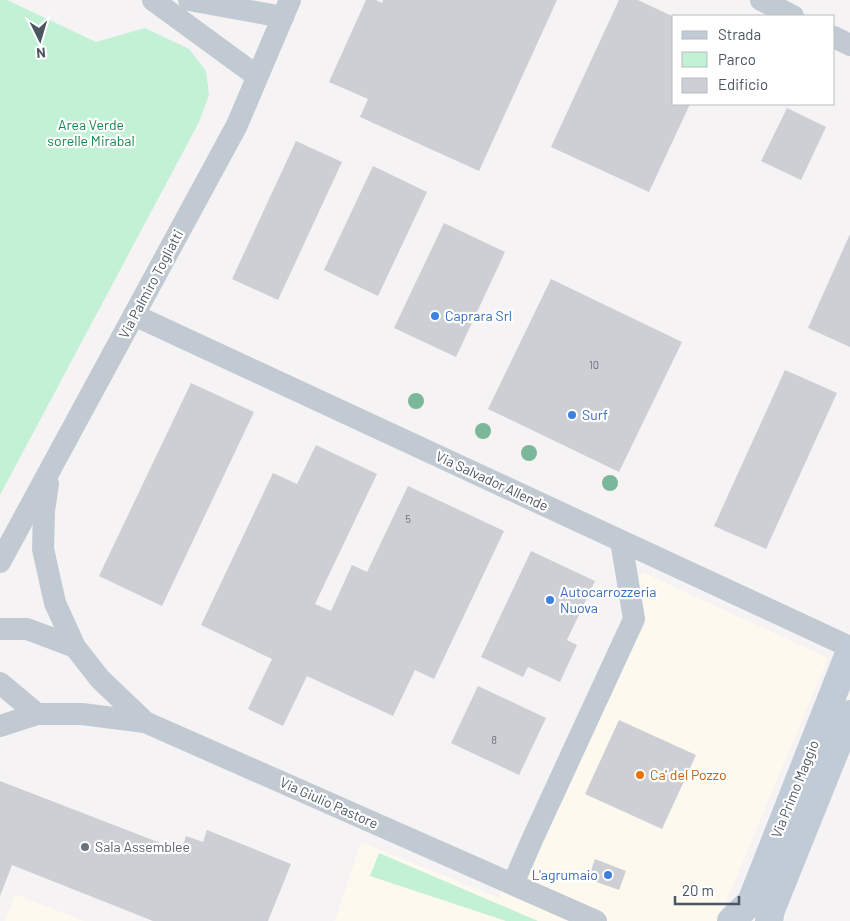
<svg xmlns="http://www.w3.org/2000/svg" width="850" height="921" font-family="Barlow,sans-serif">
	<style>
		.commercial { fill: #fdf9ef }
		.green { fill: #c3f1d5 }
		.building { fill: #cdcfd5 }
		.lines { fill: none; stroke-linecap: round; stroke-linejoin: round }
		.street { stroke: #c1cad2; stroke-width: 22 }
		.secondary { stroke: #c1cbd6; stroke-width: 28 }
		.tree { fill: #7bb799 }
		.shop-dot { fill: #3f7fe0; stroke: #fff; stroke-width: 2 }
		.food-dot { fill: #e8710a; stroke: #fff; stroke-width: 2 }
		.worship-dot { fill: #6b7280; stroke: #fff; stroke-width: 2 }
		.labels { text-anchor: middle; stroke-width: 4.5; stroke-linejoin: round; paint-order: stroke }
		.number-label { font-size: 11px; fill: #6b747e }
		.park-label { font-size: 14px; fill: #17864f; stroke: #fff }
		.street-label { font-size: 14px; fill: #4a5661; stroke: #fff }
		.shop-label { font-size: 14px; fill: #366cbe; stroke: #fff; text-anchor: start }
		.food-label { font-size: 14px; fill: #c56008; stroke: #fff; text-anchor: start }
		.worship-label { font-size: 14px; fill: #5b616d; stroke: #fff; text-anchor: start }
	</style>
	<rect width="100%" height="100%" fill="#f5f3f3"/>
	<g class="commercial">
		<path d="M642,572l186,86 -110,263h-383l26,-79 138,56z"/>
		<path d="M15,894l69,27h-79z"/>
	</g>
	<g class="green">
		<path d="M0,0h7l89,42 49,-14 44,21 17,22 3,24 -10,27 -199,373z"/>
		<path d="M379,853l159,68h-32l-136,-45z"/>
	</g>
	<g class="building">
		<path d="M366,0h10l6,3 1,-3h174l-78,171 -119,-54 8,-18 -39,-17z"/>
		<path d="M619,0h19l36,17v87h16l-41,88 -98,-45z"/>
		<path d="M787,108l39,19 -25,53 -40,-19z"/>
		<path d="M296,141l46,21 -64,138 -46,-21z"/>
		<path d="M373,166l54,26 -49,104 -54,-26z"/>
		<path d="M444,223l61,29 -49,105 -62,-29z"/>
		<path d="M850,234v113l-42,-19z"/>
		<path d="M551,279l131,63 -63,130 -131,-63z"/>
		<path d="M785,370l52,23 -71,156 -52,-23z"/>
		<path d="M191,383l63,29 -92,194 -63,-30z"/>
		<path d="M316,445l61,29 -62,130 16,7 21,-46 15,7 41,-86 96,45 -70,148 -19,-9 -22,46 -86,-40 -24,50 -35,-17 24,-50 -71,-34 72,-152 24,11z"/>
		<path d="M531,551l64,30 -28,59 10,5 -17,37 -32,-15 -5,10 -42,-20z"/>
		<path d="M478,686l68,32 -27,57 -68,-32z"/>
		<path d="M619,720l77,35 -34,74 -77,-35z"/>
		<path d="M0,781l181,70 5,-15 17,6 4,-12 84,34 -23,57h-115l-141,-56 -12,31z"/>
		<path d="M595,859l31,12 -7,19 -31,-11z"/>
	</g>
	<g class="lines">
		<g class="street">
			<path d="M153,0l104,76"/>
			<path d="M189,0l94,17"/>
			<path d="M761,0l32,16"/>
			<path d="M834,37l16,8"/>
			<path d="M134,315l716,332"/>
			<path d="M48,484l-4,27 -1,38 12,54 20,44 25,32 45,43"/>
			<path d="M0,562l237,-437 53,-125"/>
			<path d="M0,629h27l48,18"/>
			<path d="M0,683l37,31"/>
			<path d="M0,726l37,-12h45l63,8 451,199"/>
			<path d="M513,884l19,-44 102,-221 -13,-78"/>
		</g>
		<g class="secondary">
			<path d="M731,921l20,-19 99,-251"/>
			<path d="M769,921l2,-11 79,-196"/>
		</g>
	</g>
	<g class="tree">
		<circle cx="416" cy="401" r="8"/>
		<circle cx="483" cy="431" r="8"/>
		<circle cx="529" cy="453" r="8"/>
		<circle cx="610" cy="483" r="8"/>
	</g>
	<g class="shop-dot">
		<circle cx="435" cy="316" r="5"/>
		<circle cx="572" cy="415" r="5"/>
		<circle cx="550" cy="600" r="5"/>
		<circle cx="608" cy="875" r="5"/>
	</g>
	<circle class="food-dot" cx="640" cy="775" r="5"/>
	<circle class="worship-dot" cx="85" cy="847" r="5"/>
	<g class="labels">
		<g class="number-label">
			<text x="594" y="369">10</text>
			<text x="408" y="523">5</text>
			<text x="494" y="744">8</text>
		</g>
		<g class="park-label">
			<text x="91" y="130">Area Verde<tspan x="91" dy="16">sorelle Mirabal</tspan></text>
		</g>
		<g class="street-label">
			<text transform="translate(151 284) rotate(-62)" y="5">Via Palmiro Togliatti</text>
			<text transform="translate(492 481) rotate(25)" y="5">Via Salvador Allende</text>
			<text transform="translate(795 789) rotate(-68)" y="5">Via Primo Maggio</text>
			<text transform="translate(329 803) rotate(24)" y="5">Via Giulio Pastore</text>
		</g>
		<g class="shop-label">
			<text x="445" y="321">Caprara Srl</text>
			<text x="582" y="420">Surf</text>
			<text x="560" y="597">Autocarrozzeria<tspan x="560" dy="16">Nuova</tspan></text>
			<text x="598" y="880" text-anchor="end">L'agrumaio</text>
		</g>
		<g class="food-label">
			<text x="650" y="780">Ca' del Pozzo</text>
		</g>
		<g class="worship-label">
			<text x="95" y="852">Sala Assemblee</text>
		</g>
	</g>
	<rect x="672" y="15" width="162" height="90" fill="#ffffff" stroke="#b7bbc0"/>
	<rect x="682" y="31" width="25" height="8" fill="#c1cbd6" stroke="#b7bbc0"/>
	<text x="718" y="40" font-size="15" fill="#4a5661">Strada</text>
	<rect x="682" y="52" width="25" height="15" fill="#c3f1d5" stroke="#b7bbc0"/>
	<text x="718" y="65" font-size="15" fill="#4a5661">Parco</text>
	<rect x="682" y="78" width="25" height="15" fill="#cdcfd5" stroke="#b7bbc0"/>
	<text x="718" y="90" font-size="15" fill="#4a5661">Edificio</text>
	<g transform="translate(40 40) rotate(175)" stroke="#ffffff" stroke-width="4" paint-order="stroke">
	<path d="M0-4L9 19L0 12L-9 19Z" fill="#4a5661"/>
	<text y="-8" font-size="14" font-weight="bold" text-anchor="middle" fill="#4a5661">N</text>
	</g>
	<path d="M675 896v8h64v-8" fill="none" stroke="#4a5661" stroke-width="2.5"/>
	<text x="682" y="896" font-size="15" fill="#4a5661" stroke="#ffffff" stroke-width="4" paint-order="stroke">20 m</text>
</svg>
